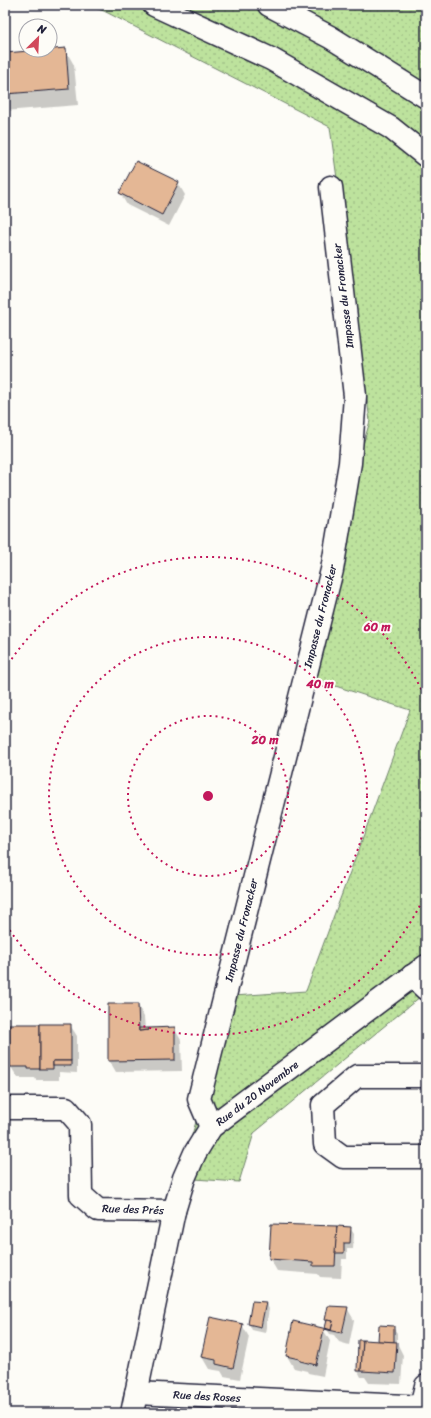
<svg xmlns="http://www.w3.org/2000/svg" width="431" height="1418" font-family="Sriracha,sans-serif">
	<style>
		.grass { fill: url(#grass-dots); stroke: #70826c }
		.shadow { fill: #0003 }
		.building { fill: #e4b795; stroke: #22223b }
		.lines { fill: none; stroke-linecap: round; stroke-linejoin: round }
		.minor-casing { stroke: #22223b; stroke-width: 25 }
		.major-casing { stroke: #22223b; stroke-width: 25 }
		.minor { stroke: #fdfcf7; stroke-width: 22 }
		.major { stroke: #fdfcf7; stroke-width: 22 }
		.ring { fill: none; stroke: #c2185b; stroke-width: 2; stroke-dasharray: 2 4 }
		.labels { text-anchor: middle; stroke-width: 4; stroke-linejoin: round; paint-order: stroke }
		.street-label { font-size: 11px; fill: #22223b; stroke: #fdfcf7 }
		.centre { fill: #c2185b; stroke: #fdfcf7; stroke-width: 2 }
		.ring-label { font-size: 12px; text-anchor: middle; font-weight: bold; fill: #c2185b; stroke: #fdfcf7; stroke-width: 4; stroke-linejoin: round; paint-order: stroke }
	</style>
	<defs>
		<pattern id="grass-dots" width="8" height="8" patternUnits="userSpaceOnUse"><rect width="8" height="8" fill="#bde29d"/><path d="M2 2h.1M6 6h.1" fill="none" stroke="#a2c288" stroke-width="1.8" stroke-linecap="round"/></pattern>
	</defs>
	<rect width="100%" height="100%" fill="#fdfcf7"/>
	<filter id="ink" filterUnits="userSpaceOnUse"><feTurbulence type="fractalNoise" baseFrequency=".025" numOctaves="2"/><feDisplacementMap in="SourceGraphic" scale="8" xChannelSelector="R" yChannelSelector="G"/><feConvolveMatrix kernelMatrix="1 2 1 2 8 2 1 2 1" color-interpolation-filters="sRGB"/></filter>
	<g filter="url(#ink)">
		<path class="grass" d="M86,5h330l10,5v982l-172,141 -15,49 -60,-4 55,-182 72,-5 104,-281 -115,-37 75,-252 -40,-294 -226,-116z"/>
		<g class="shadow">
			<path d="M65,49l9,16 4,40 -73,6v-57z"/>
			<path d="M5,176l6,64 -6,1z"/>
			<path d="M178,183l7,12 -16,31 -42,-21 -7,-12z"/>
			<path d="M138,1005l6,12 1,12 29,-1 7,12 1,31 -66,1 -7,-12z"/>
			<path d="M70,1025l7,11v37l-18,-1v8h-23l-1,-2h-17l-7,-11z"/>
			<path d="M272,1225l78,3 4,6 -1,15h-6v10h-5l-1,19 -21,-1 -2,-3 -41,-3 -7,-12z"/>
			<path d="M266,1303l3,6 -4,24 -13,-3 -3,-6z"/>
			<path d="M347,1308l7,12 -5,25 -10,-3 -5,-7 -4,-1 -4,-6 2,-6 -2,-2z"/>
			<path d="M5,1323l2,4 -2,80z"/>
			<path d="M242,1325l7,12 -9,42 -16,-3 -3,-5 -12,-2 -7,-12z"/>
			<path d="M393,1327l4,6v10l6,12 -2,29 -32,-1 -4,-6h-4l-3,-6 21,-29z"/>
			<path d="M323,1329l7,12 -7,35 -15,-3 -1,-2 -13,-3 -7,-12z"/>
		</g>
		<g class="building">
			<path d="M66,48l3,41 -64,5v-41z"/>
			<path d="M136,161l43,21 -17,33 -43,-22z"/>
			<path d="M108,1004h30l1,27 10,-1v-2l26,-1v33l-67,1z"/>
			<path d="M9,1024h31v45h-12v-2h-18z"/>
			<path d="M40,1024h31v37h-18v8h-13z"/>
			<path d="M139,1028h10v2l-10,1z"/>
			<rect x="53" y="1061" width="18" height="5"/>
			<path d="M271,1224l66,2 -2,40h-22v-4l-44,-3z"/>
			<path d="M337,1226l14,1 -1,16h-6v10h-9z"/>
			<path d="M252,1301l14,1 -5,25 -13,-3z"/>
			<path d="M328,1306l20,1 -6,26 -18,-4 -8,36 -16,-4 -1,-2 -13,-3 7,-35 38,9 2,-9 -8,-1z"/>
			<path d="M210,1317l33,7 -10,44 -17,-4v-4l-15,-3z"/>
			<path d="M327,1320l6,1 -2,9 -6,-2z"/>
			<path d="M379,1325l15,1v16l-16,-1z"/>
			<path d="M358,1340h5l-2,31h-4z"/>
			<path d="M363,1340l34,2 -2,31 -34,-2z"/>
		</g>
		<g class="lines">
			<g class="minor-casing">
				<g id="minor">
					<path d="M412,976l14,13"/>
					<path d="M426,1076h-69l-34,29 2,39 18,13h83"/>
					<path d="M5,1108h61l14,16 1,71 17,15 76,1"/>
					<path d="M211,1127l-12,-28 133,-529 18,-107 5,-67 -24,-209"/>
					<path d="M136,1393l290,14"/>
					<path d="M421,1406l5,-20"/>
					<path d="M132,1413l42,-202 10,-33 11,-25 16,-26 215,-161"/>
				</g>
			</g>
			<g class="major-casing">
				<g id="major">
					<path d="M154,5l117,54 120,69 35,28"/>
					<path d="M269,5l61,32 96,60"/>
				</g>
			</g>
			<use href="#minor" class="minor"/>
			<use href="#major" class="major"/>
		</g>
	</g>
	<g class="ring">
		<circle cx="208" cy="796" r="80"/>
		<circle cx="208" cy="796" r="159"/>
		<path d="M425 895A239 239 0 0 1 5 923M5 669A239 239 0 0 1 425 697"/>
	</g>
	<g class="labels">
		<g class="street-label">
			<text transform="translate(343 296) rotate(-97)" y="4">Impasse du Fronacker</text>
			<text transform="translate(320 616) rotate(-76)" y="4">Impasse du Fronacker</text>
			<text transform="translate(241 930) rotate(-76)" y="4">Impasse du Fronacker</text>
			<text transform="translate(257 1093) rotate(-37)" y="4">Rue du 20 Novembre</text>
			<text transform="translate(133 1209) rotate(2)" y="4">Rue des Prés</text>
			<text transform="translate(207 1396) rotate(3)" y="4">Rue des Roses</text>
		</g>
	</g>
	<circle cx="208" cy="796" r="6" class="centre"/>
	<g class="ring-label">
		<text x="377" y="631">60 m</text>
		<text x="320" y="688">40 m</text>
		<text x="265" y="744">20 m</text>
	</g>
	<rect width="431" height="1418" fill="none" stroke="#fdfcf7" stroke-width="20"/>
	<rect x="10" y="10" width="411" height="1398" fill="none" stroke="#22223b" stroke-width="1.5" filter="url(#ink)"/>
	<g transform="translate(38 38) rotate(24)"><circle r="19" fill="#fdfcf7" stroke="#a5a5ac"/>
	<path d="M0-3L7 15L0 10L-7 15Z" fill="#d1495b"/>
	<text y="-6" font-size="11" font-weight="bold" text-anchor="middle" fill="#22223b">N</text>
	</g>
</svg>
